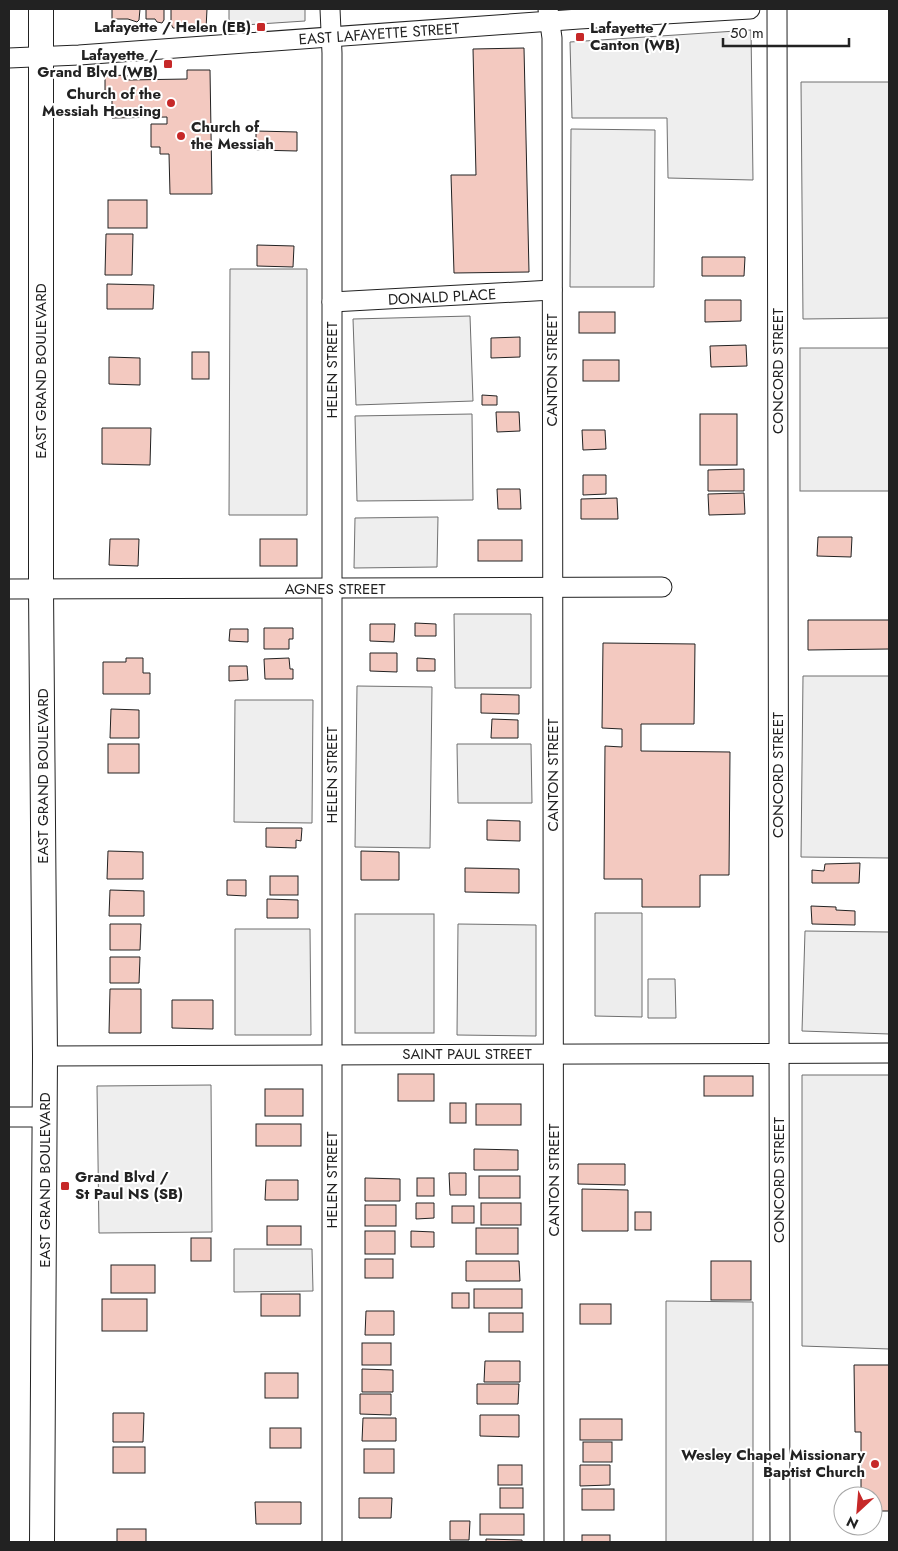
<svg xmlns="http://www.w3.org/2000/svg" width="898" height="1551" font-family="Jost,sans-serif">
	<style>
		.green { fill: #eee; stroke: #6f6f6f }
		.parking { fill: #ededed; stroke: #6f6f6f }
		.building { fill: #f3c9c0; stroke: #222 }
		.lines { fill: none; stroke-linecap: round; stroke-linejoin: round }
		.minor-casing { stroke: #222; stroke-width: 21 }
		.major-casing { stroke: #222; stroke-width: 26 }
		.minor { stroke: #fff; stroke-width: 19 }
		.major { stroke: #fff; stroke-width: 24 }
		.poi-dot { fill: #c62828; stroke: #fff; stroke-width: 2 }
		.labels { text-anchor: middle; stroke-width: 4; stroke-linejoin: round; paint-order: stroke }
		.poi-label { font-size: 15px; font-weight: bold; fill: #222; stroke: #fff; text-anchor: end }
		.street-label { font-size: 15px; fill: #222; stroke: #fff }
	</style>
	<rect width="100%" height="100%" fill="#fff"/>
	<g class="green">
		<path d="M229,9h76v12l-76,5z"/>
		<path d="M751,30l2,150 -85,-2 -1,-60h-95l-2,-76z"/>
		<path d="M801,82h88v236l-86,1z"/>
		<path d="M571,129l84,1 -1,157h-84z"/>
		<path d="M230,269h77v246h-78z"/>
		<path d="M470,316l3,85 -117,4 -3,-86z"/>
		<rect x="800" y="348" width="89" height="143"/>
		<path d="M472,414l1,86 -116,1 -2,-85z"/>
		<path d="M438,517l-1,50 -83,1 1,-50z"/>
		<path d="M454,614h77v74h-76z"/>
		<path d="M803,676h86v182l-88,-1z"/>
		<path d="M357,686l75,1 -2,161 -75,-1z"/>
		<path d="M235,700h78l-1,123 -78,-1z"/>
		<path d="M457,744h74l1,59h-74z"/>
		<rect x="355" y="914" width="79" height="119"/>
		<path d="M458,924l78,1v111l-79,-1z"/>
		<path d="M235,929h75l1,106h-76z"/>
		<path d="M805,931l84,1v102l-87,-3z"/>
		<path d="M648,979h27l1,39h-28z"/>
		<path d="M802,1075h87v274l-87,-3z"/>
		<path d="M211,1085l1,147 -113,1 -2,-147z"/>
		<path d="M234,1249h78l1,42 -79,1z"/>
		<path d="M666,1301l87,1v240h-87z"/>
	</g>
	<path class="parking" d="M595,913h47v104l-47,-1z"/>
	<g class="building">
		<path d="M112,9h28l-1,11 -2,2 -9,-3h-16z"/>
		<path d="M146,9h18v11l-2,3 -5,-1 -2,-3h-9z"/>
		<path d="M171,9h36l-1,20 -33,-1 -2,-4z"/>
		<path d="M524,48l5,224 -75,1 -3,-98h25l-3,-126z"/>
		<path d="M187,70h23l2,124h-42l-1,-40h-9v-7h-9v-23h16v-7l-55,1v-23h-7v-19l22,-1v5l60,-1z"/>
		<path d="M256,131l41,1v19l-41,-1z"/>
		<rect x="108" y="200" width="39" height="28"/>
		<path d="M106,234h27l-1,41h-27z"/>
		<path d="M257,245l37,1 -1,21 -36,-1z"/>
		<path d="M702,257h43l-1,19h-42z"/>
		<path d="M107,284l47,1 -1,24h-46z"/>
		<path d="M705,300h36v21l-36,1z"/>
		<rect x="579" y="312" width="36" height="21"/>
		<path d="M520,337v20l-29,1v-20z"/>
		<path d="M746,345l1,21 -36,1 -1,-21z"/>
		<rect x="192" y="352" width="17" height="27"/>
		<path d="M109,357l31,1v27l-31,-1z"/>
		<rect x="583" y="360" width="36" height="21"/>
		<path d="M482,395l15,1v9h-15z"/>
		<path d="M496,412h23l1,19 -23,1z"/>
		<rect x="700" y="414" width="37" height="51"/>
		<path d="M102,428h49l-1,37 -48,-1z"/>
		<path d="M582,430h23l1,19 -23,1z"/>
		<path d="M744,469v22h-36v-21z"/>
		<path d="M583,475h23v19l-23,1z"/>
		<path d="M497,489h23l1,20h-23z"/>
		<path d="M744,493l1,21 -36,1 -1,-21z"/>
		<path d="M617,498l1,21h-37v-20z"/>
		<path d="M818,537h34l-1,20 -34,-1z"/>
		<path d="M110,539h29l-1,27 -29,-1z"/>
		<rect x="260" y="539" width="37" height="27"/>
		<rect x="478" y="540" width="44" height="21"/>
		<path d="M808,620h81v29l-81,1z"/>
		<path d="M415,623l21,1v12h-21z"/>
		<path d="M370,624h25l-1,18 -24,-1z"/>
		<path d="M264,628h29v11h-4v10h-25z"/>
		<path d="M230,629h18v13l-19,-1z"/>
		<path d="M603,643l92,1 -1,80h-53v27l89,1 -1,123h-29v32h-58v-28h-38l1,-133 17,1v-18l-20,-1z"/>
		<path d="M370,653h27v19l-27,-1z"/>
		<path d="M126,658h17v15h7v21h-47v-32h23z"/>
		<path d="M289,658l1,11h3v10h-28l-1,-20z"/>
		<path d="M417,658l18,1v12h-18z"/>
		<path d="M229,666h18l1,14 -19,1z"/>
		<path d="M481,694l38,1v19l-38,-1z"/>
		<path d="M111,709l28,1v28h-29z"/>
		<path d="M492,719l26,1v18h-27z"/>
		<rect x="108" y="744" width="31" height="29"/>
		<path d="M487,820l33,1v20l-33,-1z"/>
		<path d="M266,828h36l-1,13 -5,-1v8l-30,-1z"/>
		<path d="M108,851l35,1v27h-36z"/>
		<path d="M361,851l38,1v28h-38z"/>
		<path d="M860,863l-1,20h-47v-13l12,1 1,-7z"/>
		<path d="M465,868l54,1v24l-54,-1z"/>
		<rect x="270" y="876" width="28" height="19"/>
		<path d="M227,880h19v16l-19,-1z"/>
		<path d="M110,890l34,1v25h-35z"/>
		<path d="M267,899l31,1v18h-31z"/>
		<path d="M811,906l25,1v3l19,1v14l-43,-1z"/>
		<path d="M110,924h31l-1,26h-30z"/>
		<path d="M110,957h30l-1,26h-29z"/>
		<path d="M110,989h31v44h-32z"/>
		<path d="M172,1000h41v29l-41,-1z"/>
		<rect x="398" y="1074" width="36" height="27"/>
		<rect x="704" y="1076" width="49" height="20"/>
		<rect x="265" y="1089" width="38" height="27"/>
		<rect x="450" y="1103" width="16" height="20"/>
		<rect x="476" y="1104" width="45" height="21"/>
		<rect x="256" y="1124" width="45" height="22"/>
		<path d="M474,1149l44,1v20h-44z"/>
		<path d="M578,1164h47v21l-47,-1z"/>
		<path d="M449,1173h17v22h-16z"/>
		<rect x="479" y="1176" width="41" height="22"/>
		<path d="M365,1178l35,1v22h-35z"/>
		<rect x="417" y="1178" width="17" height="18"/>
		<path d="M266,1180h32v20h-33z"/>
		<path d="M582,1189l46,1v41h-46z"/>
		<path d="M416,1203h18v15l-18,1z"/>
		<rect x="481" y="1203" width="40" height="22"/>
		<rect x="365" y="1205" width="31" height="21"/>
		<rect x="452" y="1206" width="22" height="17"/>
		<rect x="635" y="1212" width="16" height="18"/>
		<rect x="267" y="1226" width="34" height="19"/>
		<rect x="476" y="1228" width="42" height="26"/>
		<rect x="365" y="1231" width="30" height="23"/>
		<path d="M411,1231l23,1v15h-23z"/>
		<rect x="191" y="1238" width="20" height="23"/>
		<rect x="365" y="1259" width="28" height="19"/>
		<path d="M466,1261h53l1,20h-54z"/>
		<rect x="711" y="1261" width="40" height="39"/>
		<rect x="111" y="1265" width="44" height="28"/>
		<rect x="474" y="1289" width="48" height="19"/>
		<rect x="452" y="1293" width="17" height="15"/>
		<rect x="261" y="1294" width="39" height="22"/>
		<rect x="102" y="1299" width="45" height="32"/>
		<rect x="580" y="1304" width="31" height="20"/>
		<path d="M366,1311h28v24h-29z"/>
		<rect x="489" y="1313" width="34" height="19"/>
		<rect x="362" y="1343" width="29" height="22"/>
		<path d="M485,1361h35v21h-36z"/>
		<path d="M854,1365h35v146h-16v-15h-12v-64h-6z"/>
		<path d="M362,1369l31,1v22h-31z"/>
		<rect x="265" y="1373" width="33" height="25"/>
		<path d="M477,1384h42l-1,20h-41z"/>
		<path d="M360,1394h31v21l-31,-1z"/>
		<path d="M113,1413h31l-1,29h-30z"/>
		<path d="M480,1415h39v22l-39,-1z"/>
		<path d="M363,1418h33v23h-34z"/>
		<rect x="580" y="1419" width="42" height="21"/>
		<rect x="270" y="1428" width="31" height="20"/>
		<rect x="583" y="1442" width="29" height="20"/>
		<rect x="113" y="1447" width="32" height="26"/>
		<rect x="364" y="1449" width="30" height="24"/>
		<rect x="498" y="1465" width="24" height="20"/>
		<path d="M580,1465h30v20l-30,1z"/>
		<rect x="500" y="1488" width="23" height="20"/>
		<rect x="582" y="1489" width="32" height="21"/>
		<path d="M359,1498h33l-1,20h-32z"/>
		<path d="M255,1502h46v22h-45z"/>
		<rect x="480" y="1514" width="44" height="21"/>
		<path d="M450,1521h20l-1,19h-19z"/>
		<rect x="117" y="1529" width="29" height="13"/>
		<rect x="582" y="1535" width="28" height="7"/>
		<path d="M486,1539l36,1v2h-36z"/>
	</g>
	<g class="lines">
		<g class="minor-casing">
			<g id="minor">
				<path d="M330,9l2,44v1489"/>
				<path d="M548,9l4,29 2,1504"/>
				<path d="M777,9l3,1533"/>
				<path d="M9,58l70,-3 500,-36 171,-10"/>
				<path d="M332,302l220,-12"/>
				<path d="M9,589l653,-2"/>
				<path d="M45,1056l844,-3"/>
				<path d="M9,1117h36"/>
			</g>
		</g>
		<g class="major-casing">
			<path id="major" d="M41,9v580l4,467 -3,486"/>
		</g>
		<use href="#minor" class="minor"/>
		<use href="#major" class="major"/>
	</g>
	<g class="poi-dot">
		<rect x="256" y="22" width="10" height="10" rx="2.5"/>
		<rect x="575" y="32" width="10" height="10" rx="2.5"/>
		<rect x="163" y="59" width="10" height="10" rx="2.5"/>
		<circle cx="171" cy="103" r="5"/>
		<circle cx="181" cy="136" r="5"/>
		<rect x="60" y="1181" width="10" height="10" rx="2.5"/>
		<circle cx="875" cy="1464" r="5"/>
	</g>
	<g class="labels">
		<g class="poi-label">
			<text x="251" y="32">Lafayette / Helen (EB)</text>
			<text x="590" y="33" text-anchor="start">Lafayette /<tspan x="590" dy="17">Canton (WB)</tspan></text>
			<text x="158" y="60">Lafayette /<tspan x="158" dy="17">Grand Blvd (WB)</tspan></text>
			<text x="161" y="99">Church of the<tspan x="161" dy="17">Messiah Housing</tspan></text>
			<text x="191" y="132" text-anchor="start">Church of<tspan x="191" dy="17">the Messiah</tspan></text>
			<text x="75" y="1182" text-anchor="start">Grand Blvd /<tspan x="75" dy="17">St Paul NS (SB)</tspan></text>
			<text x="865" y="1460">Wesley Chapel Missionary<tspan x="865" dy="17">Baptist Church</tspan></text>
		</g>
		<g class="street-label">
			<text transform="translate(379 34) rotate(-4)" y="5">EAST LAFAYETTE STREET</text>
			<text transform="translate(442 297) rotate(-3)" y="5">DONALD PLACE</text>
			<text transform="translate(332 370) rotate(-90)" y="5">HELEN STREET</text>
			<text transform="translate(552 370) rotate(-90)" y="5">CANTON STREET</text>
			<text transform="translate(41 371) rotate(-90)" y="5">EAST GRAND BOULEVARD</text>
			<text transform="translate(778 371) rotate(-90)" y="5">CONCORD STREET</text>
			<text x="335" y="594">AGNES STREET</text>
			<text transform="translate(332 775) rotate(-90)" y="5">HELEN STREET</text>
			<text transform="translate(553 775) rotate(-90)" y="5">CANTON STREET</text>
			<text transform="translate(778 775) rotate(-90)" y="5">CONCORD STREET</text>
			<text transform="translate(43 776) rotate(-90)" y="5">EAST GRAND BOULEVARD</text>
			<text x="467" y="1059">SAINT PAUL STREET</text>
			<text transform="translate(45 1180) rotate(-90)" y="5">EAST GRAND BOULEVARD</text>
			<text transform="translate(332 1180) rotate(-90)" y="5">HELEN STREET</text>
			<text transform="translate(554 1180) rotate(-90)" y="5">CANTON STREET</text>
			<text transform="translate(779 1180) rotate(-90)" y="5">CONCORD STREET</text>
		</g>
	</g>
	<rect width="898" height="1551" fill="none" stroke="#222222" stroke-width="20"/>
	<g transform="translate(858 1511) rotate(206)"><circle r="24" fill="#ffffff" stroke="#a7a7a7"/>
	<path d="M0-4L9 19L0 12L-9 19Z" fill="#c62828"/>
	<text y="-8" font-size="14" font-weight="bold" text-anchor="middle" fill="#222222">N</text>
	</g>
	<path d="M723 38v8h126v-8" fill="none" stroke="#222222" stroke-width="2.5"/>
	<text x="730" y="38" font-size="15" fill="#222222" stroke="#ffffff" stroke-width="4" paint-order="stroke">50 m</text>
</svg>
